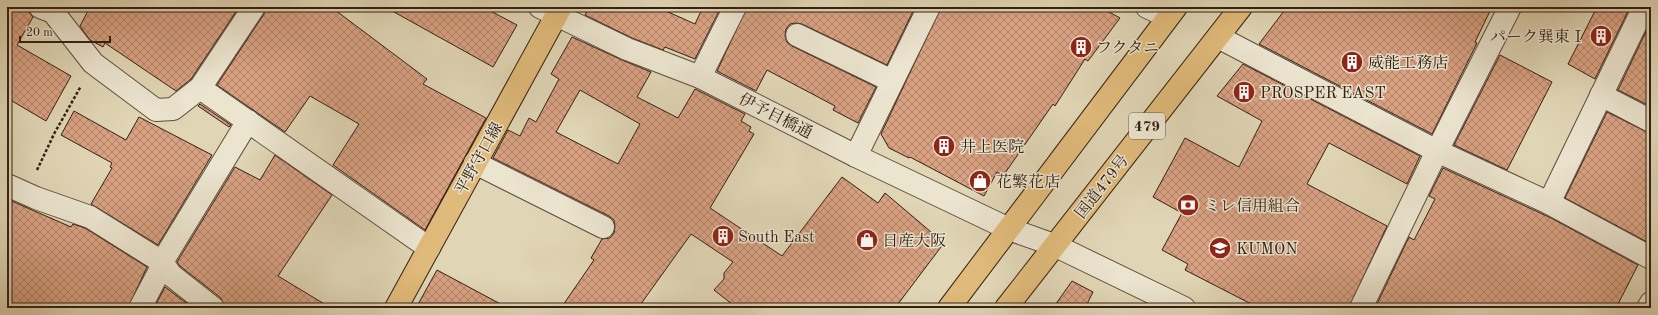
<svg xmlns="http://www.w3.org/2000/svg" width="1658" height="315" font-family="'Old Standard TT','Noto Serif JP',serif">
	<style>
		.building { fill: url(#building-cross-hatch); stroke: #332013; fill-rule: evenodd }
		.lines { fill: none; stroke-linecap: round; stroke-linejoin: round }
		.minor-casing { stroke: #5e4d3c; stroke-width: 24 }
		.major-casing { stroke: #332013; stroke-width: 24 }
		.highway-casing { stroke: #332013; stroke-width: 24 }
		.path { stroke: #332013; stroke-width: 2.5; stroke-dasharray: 3 2; stroke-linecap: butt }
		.minor { stroke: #ebe4cf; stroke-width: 22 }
		.major { stroke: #e0ba7a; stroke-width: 22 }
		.highway { stroke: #e0ba7a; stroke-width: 22 }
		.labels { text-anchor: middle; stroke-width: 3; stroke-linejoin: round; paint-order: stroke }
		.shield { fill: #ebe4cf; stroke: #6a5b4b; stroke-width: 1 }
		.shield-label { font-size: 15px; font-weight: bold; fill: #332013 }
		.poi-label { font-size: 16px; fill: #332013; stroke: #ebe4cf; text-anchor: start }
		.street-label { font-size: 16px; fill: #332013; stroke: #ebe4cf }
	</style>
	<defs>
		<pattern id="building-cross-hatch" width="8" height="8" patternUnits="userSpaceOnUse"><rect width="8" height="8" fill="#d8a182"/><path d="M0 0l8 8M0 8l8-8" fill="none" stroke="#b08369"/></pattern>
	</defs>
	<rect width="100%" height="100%" fill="#e0d5b5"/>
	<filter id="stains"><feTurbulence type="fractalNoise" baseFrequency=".005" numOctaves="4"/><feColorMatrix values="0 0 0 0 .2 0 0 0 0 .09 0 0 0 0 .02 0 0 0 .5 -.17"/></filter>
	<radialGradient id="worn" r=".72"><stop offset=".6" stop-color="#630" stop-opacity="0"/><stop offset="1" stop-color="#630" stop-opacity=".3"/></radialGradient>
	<g class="building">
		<path d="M7,7h14l8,5 4,5 -16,28 54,31 -25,45 -39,-23z"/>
		<path d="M90,7h149l-48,72 -15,12 -71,-48 -2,4 -13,-7 -10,-14z"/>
		<path d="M266,7h65l96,72 -4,5 63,34 -61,112 -92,-65 26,-41 -49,-28 -25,36 -68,-47 47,-71z"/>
		<path d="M385,7h98l34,18 -24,42z"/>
		<path d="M589,7h68l38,17 8,-17h18l-26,52 -30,-12 -2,3 -31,-12 -47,-23z"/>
		<path d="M747,7h168l-28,58 -85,-41 -6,-1 -6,1 -4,5 -1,7 2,6 5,4 84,41 -18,36 -25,-13 2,-4 -68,-36 -11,21 -39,-20z"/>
		<path d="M941,7h159l20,11 -32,43 -3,-2 -30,47 -2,-2 -50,72 -6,-4 -13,24 -74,-39 -1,1 -20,-10 -8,-14z"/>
		<path d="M1287,7h205l-17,35 2,1 -45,91 -173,-90z"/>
		<path d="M1597,7h33l-35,72 -27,-15z"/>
		<path d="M1651,21v73l-5,10 -28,-14z"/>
		<path d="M572,37l50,23 29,12 -14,25 41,21 17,-29 50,25 -4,7 10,6 -2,4 5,3 -44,74 72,48 60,-79 36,26 7,-10 59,50 -49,65h-158l-23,-18 10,-11v-6l9,-11 -42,-28 -53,74h-77l33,-48 -3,-2 11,-19 8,-1 4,-5 1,-6 -1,-7 -5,-4 -116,-58 15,-28 12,6 9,-18 7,4 23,-43 -8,-5zM580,90l60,34 -22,40 -62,-32z"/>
		<path d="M1500,55l52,27 -45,88 -53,-25z"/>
		<path d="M1243,64l177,92 -13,28 -78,-41 -22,41 80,42 -38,82h-90l-74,-38 3,-6 -26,-14 20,-37 -29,-16 32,-59 54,29 23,-46 -45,-25z"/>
		<path d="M200,104l31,21 -2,2 -31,-21z"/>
		<path d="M74,111l52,29 13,-23 73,38 -54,90 -67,-41 21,-36 -2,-1 2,-4 -51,-28z"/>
		<path d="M1607,112l44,22v105l-2,4 -84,-45z"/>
		<path d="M275,155l57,40 -54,81 53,32h-106l-4,-10 -41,-32 -3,-4 58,-95 25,13z"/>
		<path d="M1443,168l108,50 87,47 -22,43h-241l34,-71 5,3 21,-41 -6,-3z"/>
		<path d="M7,199l64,28 2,-3 12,4 62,39 -19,41h-121z"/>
		<path d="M437,270l71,38h-92z"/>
		<path d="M1072,281l21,11 -8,16h-32z"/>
		<path d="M165,287l28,21h-39z"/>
	</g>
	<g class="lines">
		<g class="minor-casing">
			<g id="minor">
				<path d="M40,7l13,5 40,51 63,47 17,-1 27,-21 54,-81"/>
				<path d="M540,7l87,42 73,28 156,79 153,73 45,16 130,63"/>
				<path d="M1147,7l21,10"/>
				<path d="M797,35l95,46"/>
				<path d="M1218,37l219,114 112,52 102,55"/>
				<path d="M700,77l35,-70"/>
				<path d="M200,88l229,160"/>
				<path d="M1601,95l50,26"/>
				<path d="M856,156l73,-149"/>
				<path d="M475,163l128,64"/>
				<path d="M7,185l29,13 54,19 72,45 9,13 42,33"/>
				<path d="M1549,203l95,-196"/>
				<path d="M140,308l20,-38 2,-8 86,-141"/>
				<path d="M1361,308l76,-157 73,-144"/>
				<path d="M1648,308l3,-5"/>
			</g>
		</g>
		<g class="major-casing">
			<path id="major" d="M396,308l165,-301"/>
		</g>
		<g class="highway-casing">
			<g id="highway">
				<path d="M949,308l227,-301"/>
				<path d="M1006,308l235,-301"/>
			</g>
		</g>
		<path class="path" d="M37,170l17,-36 27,-48"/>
		<use href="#minor" class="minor"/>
		<use href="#major" class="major"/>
		<use href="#highway" class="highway"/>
	</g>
	<defs>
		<g id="building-disc" transform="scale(1.15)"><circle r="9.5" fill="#8f2418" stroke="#ebe4cf"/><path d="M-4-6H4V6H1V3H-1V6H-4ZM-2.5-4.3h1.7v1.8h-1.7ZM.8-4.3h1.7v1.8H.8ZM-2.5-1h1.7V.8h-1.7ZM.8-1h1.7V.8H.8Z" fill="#fff"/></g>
		<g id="shop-disc" transform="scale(1.15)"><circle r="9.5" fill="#8f2418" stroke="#ebe4cf"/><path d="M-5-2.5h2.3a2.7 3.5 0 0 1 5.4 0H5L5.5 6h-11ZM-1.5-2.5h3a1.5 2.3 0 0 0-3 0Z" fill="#fff"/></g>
		<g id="bank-disc" transform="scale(1.15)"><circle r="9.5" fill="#8f2418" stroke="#ebe4cf"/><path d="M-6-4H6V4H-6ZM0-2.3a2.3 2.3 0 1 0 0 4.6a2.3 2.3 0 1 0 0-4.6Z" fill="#fff"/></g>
		<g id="school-disc" transform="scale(1.15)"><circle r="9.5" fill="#8f2418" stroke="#ebe4cf"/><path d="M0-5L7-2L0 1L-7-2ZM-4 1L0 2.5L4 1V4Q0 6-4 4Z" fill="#fff"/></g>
	</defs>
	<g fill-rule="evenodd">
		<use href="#building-disc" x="1601" y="36"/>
		<use href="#building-disc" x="1081" y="47"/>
		<use href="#building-disc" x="1352" y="62"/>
		<use href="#building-disc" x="1244" y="92"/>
		<use href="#building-disc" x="944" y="146"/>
		<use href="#shop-disc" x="980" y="181"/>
		<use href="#bank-disc" x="1188" y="205"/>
		<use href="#building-disc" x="723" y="236"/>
		<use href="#shop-disc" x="867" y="240"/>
		<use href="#school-disc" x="1220" y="248"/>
	</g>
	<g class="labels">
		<rect class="shield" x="1129" y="113" width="36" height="26" rx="3"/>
		<g class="shield-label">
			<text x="1147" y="131">479</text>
		</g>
		<g class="poi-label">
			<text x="1586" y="42" text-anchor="end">パーク巽東Ⅰ</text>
			<text x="1096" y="53">フクタニ</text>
			<text x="1368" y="68">威能工務店</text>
			<text x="1260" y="98">PROSPER EAST</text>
			<text x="960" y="152">井上医院</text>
			<text x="996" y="187">花繁花店</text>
			<text x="1204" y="211">ミレ信用組合</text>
			<text x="738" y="242">South East</text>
			<text x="882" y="246">日産大阪</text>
			<text x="1236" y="254">KUMON</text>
		</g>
		<g class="street-label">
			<text transform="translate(776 115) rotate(27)" y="6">伊予目橋通</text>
			<text transform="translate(478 158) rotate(-61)" y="6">平野守口線</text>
			<text transform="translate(1101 186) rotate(-52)" y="6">国道479号</text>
		</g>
	</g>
	<rect width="1658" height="315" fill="none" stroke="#e0d5b5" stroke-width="24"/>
	<rect x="8" y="8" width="1642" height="299" fill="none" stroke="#332013" stroke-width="2"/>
	<rect x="12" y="12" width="1634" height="291" fill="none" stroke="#332013"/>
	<path d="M20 36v6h90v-6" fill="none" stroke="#332013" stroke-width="2"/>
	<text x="26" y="36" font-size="12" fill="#332013" stroke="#ebe4cf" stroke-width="3" paint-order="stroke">20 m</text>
	<rect width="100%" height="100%" filter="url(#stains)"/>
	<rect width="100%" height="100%" fill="url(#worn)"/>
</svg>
